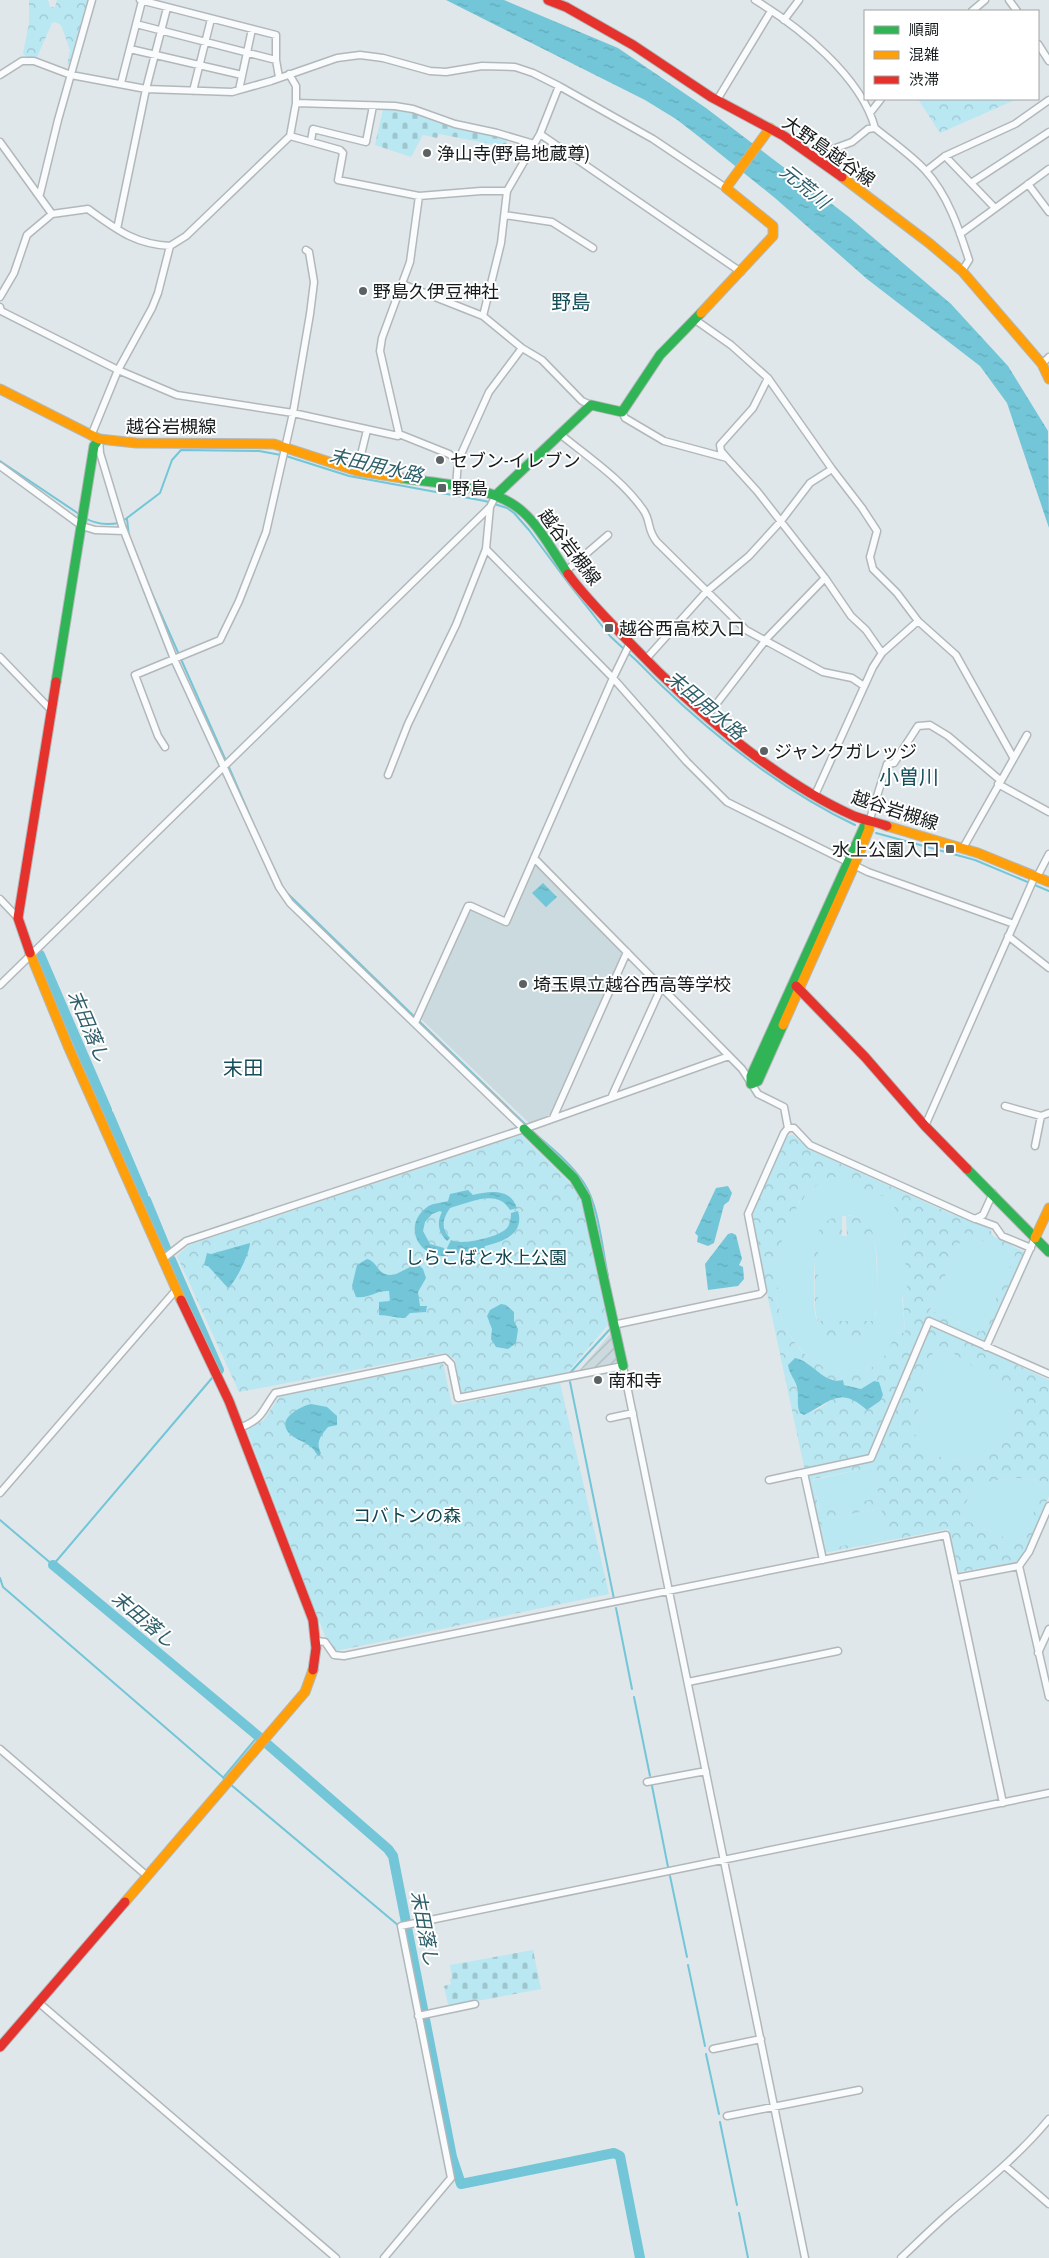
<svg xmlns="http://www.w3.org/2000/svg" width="1049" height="2258" font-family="'Asap Condensed','Noto Sans JP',sans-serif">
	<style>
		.built { fill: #cadade }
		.industrial { fill: url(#industrial-furrows) }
		.green { fill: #b9e7f2; fill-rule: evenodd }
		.forest { fill: url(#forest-crowns); fill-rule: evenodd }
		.cemetery { fill: url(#cemetery-stones) }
		.water { fill: url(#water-ripples) }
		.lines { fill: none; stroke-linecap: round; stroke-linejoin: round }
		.stream { stroke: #72c6d7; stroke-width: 2 }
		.river { stroke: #72c6d7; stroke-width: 10 }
		.street-casing { stroke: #b2b8ba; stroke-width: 9 }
		.fast-casing { stroke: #b2b8ba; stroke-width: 11 }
		.slow-casing { stroke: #b2b8ba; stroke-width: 11 }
		.jam-casing { stroke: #b2b8ba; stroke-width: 11 }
		.street { stroke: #fafbfc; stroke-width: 6 }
		.fast { stroke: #30b455; stroke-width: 9 }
		.slow { stroke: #ff9f0a; stroke-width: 9 }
		.jam { stroke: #e5322d; stroke-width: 9 }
		.poi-dot { fill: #5c6264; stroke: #fff; stroke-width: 2 }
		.labels { text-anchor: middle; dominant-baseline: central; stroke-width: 4; stroke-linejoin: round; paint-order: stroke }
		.street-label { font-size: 18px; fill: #161b1c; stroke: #fff }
		.poi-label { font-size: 18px; fill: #161b1c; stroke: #fff; text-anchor: start }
		.park-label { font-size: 18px; fill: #0f434d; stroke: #fff }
		.water-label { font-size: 19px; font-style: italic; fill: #2e5f69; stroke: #fff }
		.quarter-label { font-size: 20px; fill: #144e59; stroke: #fff }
	</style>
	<defs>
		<pattern id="industrial-furrows" width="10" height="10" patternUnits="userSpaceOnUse" patternTransform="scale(1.25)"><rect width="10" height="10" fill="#cadade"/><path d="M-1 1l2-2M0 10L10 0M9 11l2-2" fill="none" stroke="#adbabe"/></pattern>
		<pattern id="forest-crowns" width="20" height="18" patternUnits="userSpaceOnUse" patternTransform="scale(1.25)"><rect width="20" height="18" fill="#b9e7f2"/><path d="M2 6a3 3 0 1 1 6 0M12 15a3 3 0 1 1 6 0" fill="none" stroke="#9ec6cf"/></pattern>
		<pattern id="cemetery-stones" width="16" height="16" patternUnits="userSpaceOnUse" patternTransform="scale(1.25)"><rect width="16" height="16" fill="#b9e7f2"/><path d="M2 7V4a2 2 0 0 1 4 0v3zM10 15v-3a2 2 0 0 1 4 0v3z" fill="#9ec6cf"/></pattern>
		<pattern id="water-ripples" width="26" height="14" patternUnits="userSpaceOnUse" patternTransform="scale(1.25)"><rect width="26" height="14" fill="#72c6d7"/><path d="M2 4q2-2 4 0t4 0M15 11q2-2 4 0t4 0" fill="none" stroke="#62aab8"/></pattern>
	</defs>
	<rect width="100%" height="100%" fill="#dfe7ea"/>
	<path class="built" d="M534 865 538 866 621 952V956L551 1114 529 1123 421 1019 468 911 473 910 507 926Z"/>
	<path class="industrial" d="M611 1333 617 1364 580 1373 579 1371Z"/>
	<path class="green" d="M836 1177C848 1178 853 1186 864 1191 889 1201 894 1189 898 1224L904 1225 905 1241H900C905 1257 912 1280 905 1297H902L905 1333 896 1332C882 1385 829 1384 798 1346 785 1331 778 1310 775 1290L778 1289V1273L774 1271C779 1242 789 1214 807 1192L811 1193C817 1182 823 1179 836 1177ZM849 1215C887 1223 876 1282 876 1313 874 1324 868 1335 856 1339 838 1346 822 1335 816 1318 812 1305 815 1260 815 1244 817 1228 833 1215 849 1215Z
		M964 1233 1015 1255 981 1332 930 1310Z
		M818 1236H873V1321H818Z
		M947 1349 1010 1392C1015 1400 1015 1409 1013 1418 999 1468 938 1477 913 1431L933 1352Z
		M873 1467 879 1498 820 1511 813 1480Z
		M1015 1478 1033 1479 1046 1482 1024 1538 1015 1542 960 1518C960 1513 963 1508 965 1504 977 1484 993 1479 1015 1478Z
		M881 1508 887 1537 827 1549 821 1520Z"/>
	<path class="forest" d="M29 0H48L50 7H55L57 0H89L73 62 67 65 70 50 61 25 55 22 52 23 37 57 28 58 23 54 29 23Z
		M918 99H1017L940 133Z
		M521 1135 579 1192 608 1325 568 1372 465 1394H461L455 1359 444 1353 239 1392 177 1256 189 1245Z
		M793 1135 808 1149 947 1212 990 1229 993 1236 1024 1252 985 1340 981 1342 927 1318 868 1457 805 1471 750 1214 786 1136ZM836 1177C848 1178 853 1186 864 1191 889 1201 894 1189 897 1224L904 1225 905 1240 900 1241 902 1261H905C907 1272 909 1286 905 1297H903L905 1333 895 1332C883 1385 829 1383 798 1347 785 1331 778 1310 775 1290L778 1289V1272L774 1271 780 1245 800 1200 802 1201 807 1192 811 1193C817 1182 823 1179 836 1177ZM964 1233 1015 1255 981 1332 930 1310ZM805 1361C813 1371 831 1383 843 1380L844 1385 861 1389 874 1381 880 1401 867 1409C829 1378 832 1415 800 1413 796 1403 799 1393 795 1383Z
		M842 1215C853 1215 865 1219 871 1229 878 1240 879 1311 873 1324 869 1333 860 1340 849 1341 809 1346 815 1300 815 1274 815 1261 812 1245 818 1233 822 1223 831 1217 842 1215ZM842 1216H846L847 1236H873V1321H818V1236H842Z
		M931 1325 1049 1380V1496L1021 1561 959 1572 948 1529 824 1553 808 1476 874 1460ZM947 1349 1010 1392C1015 1400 1015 1409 1013 1418 999 1468 938 1477 913 1431L933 1352ZM873 1467 879 1498 819 1510 813 1479ZM1015 1478 1033 1479 1045 1482 1024 1538 1015 1542 960 1518C960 1513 963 1508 965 1504 977 1484 993 1479 1015 1478ZM881 1508 887 1537 827 1549 821 1520Z
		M443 1363 452 1405 560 1383 609 1594 331 1652 247 1430 264 1420 279 1397Z"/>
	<path class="cemetery" d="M394 108 507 137 506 147 439 134 437 138 423 135 411 157 375 145 383 109Z
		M533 1950 541 1989 451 2006 448 2004 444 1986 451 1984 450 1979 452 1978 450 1965Z"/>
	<path class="water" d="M446 0H504L618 48 706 108 849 217 951 304 1008 366 1048 431 1049 528 1007 403 980 366 867 279 775 198 698 136 676 119 645 100Z
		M543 883 557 897 546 907 532 893Z
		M728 1186 732 1193 729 1201 724 1205 714 1243 708 1246 697 1242 698 1236 695 1233 716 1188Z
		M468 1190 473 1195C490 1191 510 1188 517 1208L510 1210C497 1188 470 1203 450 1208 443 1218 440 1228 450 1238L447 1241C439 1233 436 1223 442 1212L440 1211 432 1214 425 1222 423 1231 430 1244 444 1248 446 1256C418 1257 403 1226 426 1208 431 1203 442 1203 448 1201L450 1194Z
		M518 1211C525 1234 502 1242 485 1246L483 1253 464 1258 458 1253 449 1255 447 1248 451 1240C461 1246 500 1237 507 1228 510 1224 511 1218 511 1213Z
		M732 1233 736 1235 742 1259 739 1265 743 1267 744 1279 738 1286 708 1290 705 1264 728 1234Z
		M250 1243C250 1252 236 1282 228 1288L208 1266 204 1265 207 1253 211 1254Z
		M367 1259C376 1261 377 1271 385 1274 397 1279 406 1265 419 1265L423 1269 426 1278 418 1292 420 1306H427L426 1312 410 1313 405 1318C395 1318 388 1315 379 1315V1302L390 1301 389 1291C376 1290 369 1299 356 1297L352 1286 357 1265Z
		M501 1304 506 1305 514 1312V1321L518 1329 516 1343 508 1349 496 1347 491 1339 492 1329 487 1316 490 1310Z
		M795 1358C812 1361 824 1385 843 1380L844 1385 861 1389 874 1381 879 1382 883 1395 880 1401 867 1410C839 1386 833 1401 804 1415L800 1413C796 1404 799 1398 797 1388 796 1380 789 1374 788 1365Z
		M311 1404 327 1407 337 1416V1425L328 1427C321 1435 315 1443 321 1453L319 1456C315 1453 315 1450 311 1447 306 1442 297 1440 291 1435 274 1420 299 1407 311 1404Z"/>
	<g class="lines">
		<path class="stream" d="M286 456 349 476 485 501 507 508 514 513 529 530 569 584 610 636 625 650
			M0 461 79 514
			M85 518C95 524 107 525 119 523
			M127 519 129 536
			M123 521 160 493 172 460 181 450 259 451 281 455
			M146 580 226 761
			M628 653C640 663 650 675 661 685 716 738 785 792 855 825
			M228 765 250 816
			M876 833 975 860 1049 891
			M286 892 527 1126
			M532 1131C550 1147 570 1162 584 1183 599 1206 602 1248 608 1276
			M569 1374 611 1328
			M570 1382 614 1599
			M0 1520 53 1565 212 1378
			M0 1578 3 1587 225 1779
			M616 1608 632 1689
			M634 1697 650 1776
			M223 1778 258 1736
			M230 1784 399 1926
			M652 1786 668 1867
			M670 1876 687 1957
			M404 1930 409 1935
			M688 1965 705 2046
			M706 2054 719 2114
			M720 2122 737 2205
			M739 2213 748 2258"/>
		<path class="river" d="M40 955 107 1110
			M109 1115 143 1195
			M146 1200 167 1251
			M171 1260 219 1370
			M53 1565 258 1736 388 1849 393 1856 452 2157 461 2184 614 2153 620 2156 640 2258"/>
		<defs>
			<path id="street" d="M140 0 276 35V60L279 77
				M755 0C799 27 861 76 875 128
				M1009 0 1017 11
				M972 11 985 0
				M784 20 799 0
				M136 24 276 60
				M1038 44 1049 61
				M130 49 242 75
				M0 75 22 61H34L71 75 146 89 232 92 271 81 337 58 360 55 383 58 430 71 446 72 482 66 515 67 533 73 559 86 653 139 726 188
				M121 83 142 1
				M239 90 252 29
				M193 91 211 19
				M717 100 771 11
				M296 103 395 106 413 109 455 124 497 133 534 144
				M870 113 881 99
				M540 134 741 272
				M290 136 340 150 343 153 338 180 419 196 481 191H507
				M311 141 313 129 366 142 373 106
				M0 142 52 214
				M814 156 852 142 868 129 875 128C892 142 910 154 925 170 948 195 959 229 969 260L962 271
				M945 156 995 208
				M926 171 945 156 1015 124 1049 100
				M971 183 1049 132
				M1028 184 1049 212
				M40 194 58 120 92 0
				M505 215 552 222 593 248
				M117 229 146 89 167 8
				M960 234 1049 169
				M402 284 483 316 522 348 542 360 582 401 591 405
				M0 297 14 273 27 235 52 214 88 209C116 229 134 244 170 246
				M0 307 1 311 118 370 177 395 293 413 398 436 399 434 449 454 458 461
				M483 316 501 243 507 191 540 134 559 86
				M694 319 731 345 768 378 832 469 862 508 877 531 870 557 873 569 897 593 918 621 956 655 1013 757
				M1042 364 1049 357
				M622 412 625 418 664 441 727 458 757 491 825 578 851 616 866 630 882 653
				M399 434 380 351 382 338 410 262 419 196
				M560 434C588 457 623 480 644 511 651 522 647 530 657 542L746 630 823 672 852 678 864 686
				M91 436 118 370 152 308 158 293 170 246 186 236 290 136 296 103V86L289 74
				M99 439 100 453 122 526 174 659 279 887 290 903 524 1129
				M727 458 721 451 720 445 753 408 768 378
				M0 466 82 526 95 530 124 531
				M357 471 367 430
				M456 487 458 461 489 392 522 348
				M486 549 613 678 687 762 727 802 868 872 1014 924
				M566 571 608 535
				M0 657 52 711
				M646 659 706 592 749 556 781 521 810 483 832 469
				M707 716 768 637 825 578
				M165 747 158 736 135 675 220 640 239 601 266 532 293 413 310 314 314 282 309 252 306 250
				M388 775 408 724 456 625 486 549 490 507
				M998 784 1049 812
				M815 795 873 667 882 653 918 621
				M869 822 887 764 894 763 918 726 930 725 948 736 1000 780
				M963 848 1027 735
				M534 858 742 1069 758 1094 784 1107 788 1128
				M1037 877 1049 854
				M0 899 18 918
				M1008 936 1049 968
				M0 985 490 507 496 495
				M415 1023 468 906H471L506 922 613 678 630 643
				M611 1098 661 988
				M1005 1106 1041 1116 1049 1113
				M553 1118 627 952
				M925 1126 1035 876
				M1035 1146 1041 1116
				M976 1219 995 1226 1002 1236 1031 1248
				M163 1259 186 1241 524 1129 729 1056
				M613 1325 760 1294 763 1291 748 1214 784 1133 788 1128H794L810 1145 975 1219 983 1215 993 1193
				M986 1347 1035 1238
				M610 1418 633 1413
				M240 1428C264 1418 261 1412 275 1393L445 1358 451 1364 458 1398 623 1366 805 2258
				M804 1473 823 1560
				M769 1480 871 1458 929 1321 1049 1374
				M0 1493 176 1290
				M1019 1566 1049 1697
				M956 1578 1019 1566 1029 1552 1049 1506
				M317 1641 325 1642 334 1655 344 1656 946 1535 1003 1803
				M1038 1653 1049 1629
				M688 1682 838 1651
				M0 1749 146 1875
				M647 1782 706 1771
				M38 2002 336 2258
				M418 2016 475 2004
				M713 2049 761 2039
				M727 2116 859 2090
				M1005 2166 1049 2204
				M384 2258 451 2178 401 1926 1049 1793
				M901 2258C919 2241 936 2224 955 2208 988 2180 1021 2153 1049 2119"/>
			<path id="fast" d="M402 478C439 484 494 485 523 512 540 527 555 555 568 574
				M496 495 591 405 622 412 660 355 701 313
				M56 682 94 446 99 439
				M783 1025 758 1081 751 1084V1076L864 827 869 822
				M524 1129 574 1178 586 1198 623 1366
				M967 1169 1049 1252"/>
			<path id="slow" d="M842 177 929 243 962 271 1042 364 1049 379
				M701 313 773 236V226L726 188 770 128
				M0 389 99 439 136 443 274 444 357 471 402 478
				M887 826 978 853 1049 882
				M30 953 68 1046 181 1300
				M783 1025 854 866 869 829V822
				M1035 1238 1049 1208
				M125 1902 305 1692 313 1670"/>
			<path id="jam" d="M548 0 566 7 633 45 711 97 784 136 842 177
				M568 574C587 600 610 622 632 645 691 707 775 781 854 816 864 820 876 822 887 826
				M30 953 18 918 56 682
				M796 986 865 1057 925 1126 967 1169
				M181 1300 229 1401 313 1620 316 1648 313 1670
				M0 2047 125 1902"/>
		</defs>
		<use href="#street" class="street-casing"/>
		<use href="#fast" class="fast-casing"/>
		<use href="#slow" class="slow-casing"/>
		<use href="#jam" class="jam-casing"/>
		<use href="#street" class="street"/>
		<use href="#fast" class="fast"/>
		<use href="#slow" class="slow"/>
		<use href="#jam" class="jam"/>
	</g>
	<g class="poi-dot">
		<circle cx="427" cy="153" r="5"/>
		<circle cx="363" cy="291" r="5"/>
		<circle cx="440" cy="460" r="5"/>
		<rect x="437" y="483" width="10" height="10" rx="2.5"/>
		<rect x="604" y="623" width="10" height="10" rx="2.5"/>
		<circle cx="764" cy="751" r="5"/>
		<rect x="945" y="844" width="10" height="10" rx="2.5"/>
		<circle cx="523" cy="984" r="5"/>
		<circle cx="598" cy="1380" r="5"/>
	</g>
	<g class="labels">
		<g class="street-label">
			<text transform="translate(829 151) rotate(35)">大野島越谷線</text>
			<text x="171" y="426">越谷岩槻線</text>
			<text transform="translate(570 547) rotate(53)">越谷岩槻線</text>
			<text transform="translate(895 810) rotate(18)">越谷岩槻線</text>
		</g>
		<g class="poi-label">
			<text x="437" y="153">浄山寺(野島地蔵尊)</text>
			<text x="373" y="291">野島久伊豆神社</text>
			<text x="450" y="460">セブン-イレブン</text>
			<text x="452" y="488">野島</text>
			<text x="619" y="628">越谷西高校入口</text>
			<text x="774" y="751">ジャンクガレッジ</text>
			<text x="940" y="849" text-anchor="end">水上公園入口</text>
			<text x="533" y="984">埼玉県立越谷西高等学校</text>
			<text x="608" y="1380">南和寺</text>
		</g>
		<g class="park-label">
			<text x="486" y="1257">しらこばと水上公園</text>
			<text x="407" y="1515">コバトンの森</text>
		</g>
		<g class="water-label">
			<text transform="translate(805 186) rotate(39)">元荒川</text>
			<text transform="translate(376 465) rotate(13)">末田用水路</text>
			<text transform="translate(706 705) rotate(40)">末田用水路</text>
			<text transform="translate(89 1026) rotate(67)">末田落し</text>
			<text transform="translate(144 1619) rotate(40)">末田落し</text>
			<text transform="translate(425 1928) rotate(79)">末田落し</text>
		</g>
		<g class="quarter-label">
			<text x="571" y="301">野島</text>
			<text x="909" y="776">小曽川</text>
			<text x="243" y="1067">末田</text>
		</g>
	</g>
	<rect x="864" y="10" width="175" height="90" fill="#ffffff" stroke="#a2a4a4"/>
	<rect x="874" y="26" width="25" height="8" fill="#30b455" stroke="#a2a4a4"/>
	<text x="909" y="35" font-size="15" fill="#161b1c">順調</text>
	<rect x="874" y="51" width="25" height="8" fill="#ff9f0a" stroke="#a2a4a4"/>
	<text x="909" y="60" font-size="15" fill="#161b1c">混雑</text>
	<rect x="874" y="76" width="25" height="8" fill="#e5322d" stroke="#a2a4a4"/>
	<text x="909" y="85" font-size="15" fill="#161b1c">渋滞</text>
</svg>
